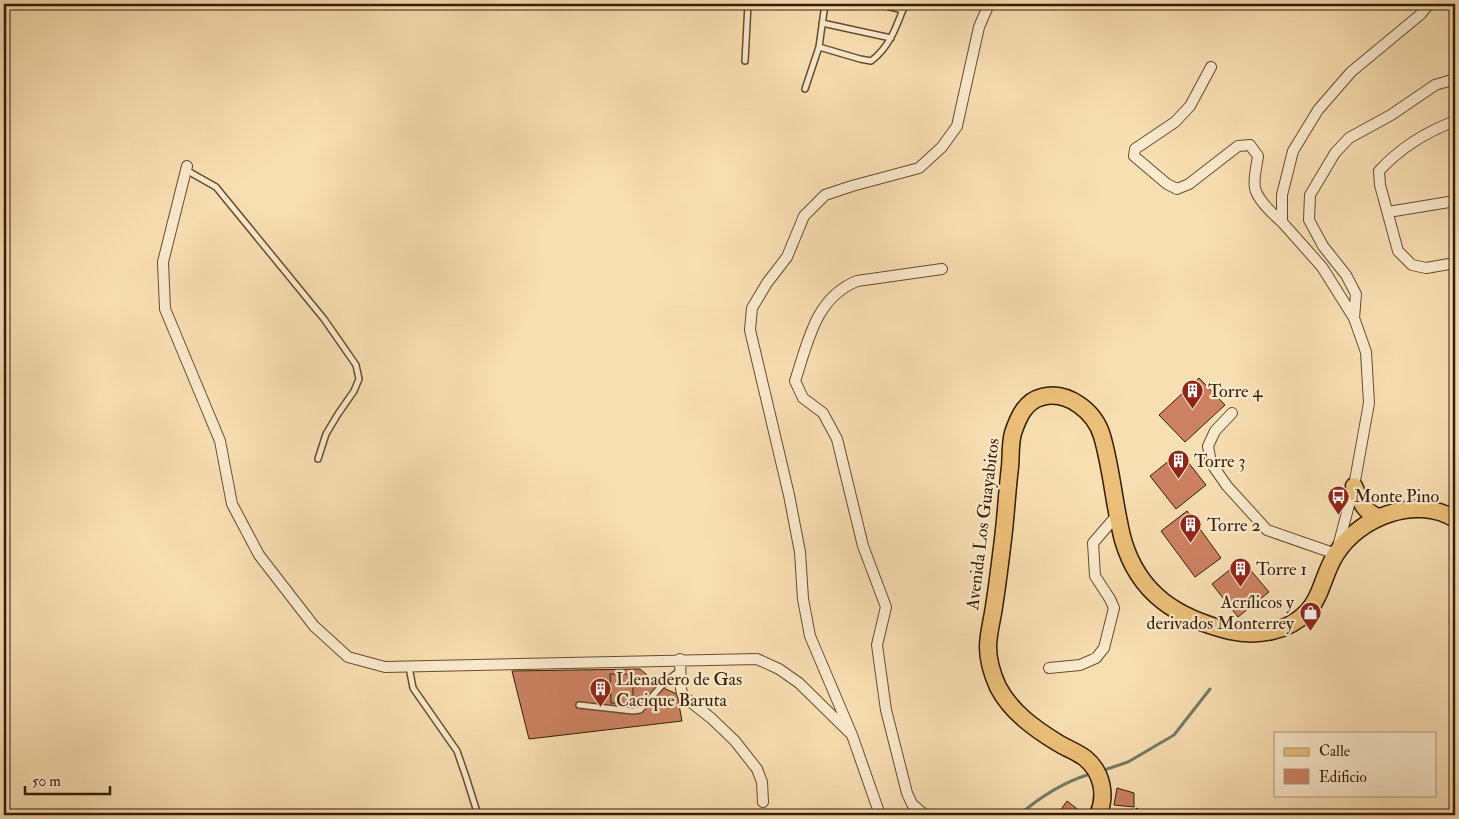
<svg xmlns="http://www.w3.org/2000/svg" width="1459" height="819" font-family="'IM FELL Double Pica',serif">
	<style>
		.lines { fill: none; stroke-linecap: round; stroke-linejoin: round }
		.stream { stroke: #747c67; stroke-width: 3 }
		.building { fill: #cc8262; stroke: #361b02 }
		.lane-casing { stroke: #664c2e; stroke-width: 8 }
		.street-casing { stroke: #664c2e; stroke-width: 12 }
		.primary-casing { stroke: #361b02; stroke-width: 19 }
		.lane { stroke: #faeacd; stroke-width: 5 }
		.street { stroke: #faeacd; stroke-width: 10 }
		.primary { stroke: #ecc079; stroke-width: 16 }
		.labels { text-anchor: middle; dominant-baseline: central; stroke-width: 4.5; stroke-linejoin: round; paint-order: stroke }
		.poi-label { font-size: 18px; fill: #361b02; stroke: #faeacd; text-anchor: start }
		.street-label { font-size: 18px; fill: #361b02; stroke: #faeacd }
	</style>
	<rect width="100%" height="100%" fill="#f8dfb2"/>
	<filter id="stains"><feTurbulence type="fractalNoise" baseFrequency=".004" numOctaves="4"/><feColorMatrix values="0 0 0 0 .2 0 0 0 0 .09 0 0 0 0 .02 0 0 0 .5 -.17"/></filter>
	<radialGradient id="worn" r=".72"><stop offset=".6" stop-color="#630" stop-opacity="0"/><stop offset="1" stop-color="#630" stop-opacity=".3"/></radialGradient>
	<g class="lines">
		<path class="stream" d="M1107 769 1128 762 1174 735 1210 689
			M1019 815C1039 798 1062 783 1087 775"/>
	</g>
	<path class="building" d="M1199 378 1225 405 1185 442 1159 415Z
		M1180 452 1206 485 1176 509 1150 476Z
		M1187 511 1221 558 1195 577 1161 531Z
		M1242 560 1269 592 1238 617 1212 584Z
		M640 669 661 687 677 694 682 721 529 739 512 671Z
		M610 674H633V703H611Z
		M1117 788 1134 793V807L1114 805Z
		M1067 801 1085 815H1057Z
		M1137 808 1143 815H1128Z"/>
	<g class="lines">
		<defs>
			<path id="lane" d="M878 4 903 10
				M822 23 891 38
				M819 47 825 4
				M745 61 748 4
				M805 89 819 47 860 59 871 61C890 47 897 25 905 4
				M186 170 216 187 324 319 356 365 359 379 354 391 338 414 326 434 318 459
				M409 667 413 688 457 751 466 777 478 815
				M579 705 633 711 640 710 664 683 679 671"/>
			<path id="street" d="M1211 67 1190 106 1175 122 1135 149 1134 156 1167 184 1177 189 1189 184 1238 146 1250 145 1258 156C1257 165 1253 178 1255 188 1257 199 1274 215 1282 222
				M1455 121C1426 132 1400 148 1379 171L1380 185 1398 251 1412 265 1426 268 1455 263
				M187 166 163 262 165 309 220 441 232 504 259 555 314 626 348 657 385 667 757 659 779 669 799 683 852 735
				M1388 212 1455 201
				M1354 318 1356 294 1346 275 1323 246 1309 220 1310 195 1335 153 1349 138 1391 115 1435 85 1455 79
				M1232 413 1215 431 1208 446 1211 463 1227 486 1267 530 1336 554 1354 486 1369 403 1366 352 1354 318 1322 267 1282 222V195L1293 151 1318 110 1351 72 1421 14 1429 4
				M680 659 681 689 683 696 711 718 735 741 757 769 762 782 763 802
				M1049 668 1080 665 1096 658 1104 648 1114 608 1110 599 1095 576 1093 543 1118 514
				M1455 716V732
				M880 815 852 735 810 636 803 599 800 552 789 495 750 330 752 308 767 283 787 257 804 216 825 195 852 186 919 168 942 147 957 126 979 27 989 4
				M925 815 912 804 907 793 886 710 877 645 886 607 863 546 837 439 823 413 803 398 795 381C808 342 815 298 857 281L942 269"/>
			<path id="primary" d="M1354 486C1360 500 1363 511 1378 517
				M1098 815C1107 795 1102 772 1085 758 1077 752 1066 748 1058 743 1035 729 1011 712 998 687 993 676 988 660 988 647 988 636 991 624 993 613 997 589 1000 564 1003 539 1006 515 1007 491 1010 467 1011 456 1010 444 1013 433 1018 418 1025 401 1042 397 1068 390 1095 412 1102 436 1112 470 1114 506 1123 540 1139 595 1178 618 1230 631 1257 637 1288 632 1307 612 1322 596 1324 572 1336 554 1359 517 1416 495 1455 519"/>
		</defs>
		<use href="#lane" class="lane-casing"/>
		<use href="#street" class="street-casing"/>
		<use href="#primary" class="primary-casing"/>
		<use href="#lane" class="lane"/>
		<use href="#street" class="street"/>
		<use href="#primary" class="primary"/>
	</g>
	<defs>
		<symbol id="building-pin" viewBox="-11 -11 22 30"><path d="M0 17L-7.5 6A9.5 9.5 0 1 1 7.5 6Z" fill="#8f2418" stroke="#faeacd"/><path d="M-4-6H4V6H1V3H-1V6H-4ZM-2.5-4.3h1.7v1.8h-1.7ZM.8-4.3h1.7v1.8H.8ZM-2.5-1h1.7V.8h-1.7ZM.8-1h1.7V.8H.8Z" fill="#fff"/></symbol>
		<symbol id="bus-pin" viewBox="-11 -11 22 30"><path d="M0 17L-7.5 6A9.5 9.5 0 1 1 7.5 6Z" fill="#8f2418" stroke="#faeacd"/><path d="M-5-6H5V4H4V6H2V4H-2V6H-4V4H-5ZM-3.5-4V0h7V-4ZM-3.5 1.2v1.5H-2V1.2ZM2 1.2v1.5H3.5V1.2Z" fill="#fff"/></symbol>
		<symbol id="shop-pin" viewBox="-11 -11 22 30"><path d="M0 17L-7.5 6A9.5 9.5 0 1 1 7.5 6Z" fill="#8f2418" stroke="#faeacd"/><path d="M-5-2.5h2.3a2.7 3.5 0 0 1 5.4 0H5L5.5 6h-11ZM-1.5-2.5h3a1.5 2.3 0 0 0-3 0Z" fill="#fff"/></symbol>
	</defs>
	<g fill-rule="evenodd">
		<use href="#building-pin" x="1180" y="378" width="25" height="34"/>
		<use href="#building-pin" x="1166" y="448" width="25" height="34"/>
		<use href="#bus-pin" x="1326" y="484" width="25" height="34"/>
		<use href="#building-pin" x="1178" y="512" width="25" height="34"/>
		<use href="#building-pin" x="1228" y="556" width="25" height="34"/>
		<use href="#shop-pin" x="1298" y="600" width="25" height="34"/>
		<use href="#building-pin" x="588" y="676" width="25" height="34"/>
	</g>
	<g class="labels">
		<g class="poi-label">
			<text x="1208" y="391">Torre 4</text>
			<text x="1194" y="461">Torre 3</text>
			<text x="1354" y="496">Monte Pino</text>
			<text x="1207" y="525">Torre 2</text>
			<text x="1256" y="569">Torre 1</text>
			<text x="1294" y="602" text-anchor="end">Acrílicos y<tspan x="1294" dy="21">derivados Monterrey</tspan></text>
			<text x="616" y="679">Llenadero de Gas<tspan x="616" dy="21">Cacique Baruta</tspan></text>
		</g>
		<g class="street-label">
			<text transform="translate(983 524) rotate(-83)">Avenida Los Guayabitos</text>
		</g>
	</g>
	<rect width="1459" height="819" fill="none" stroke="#f8dfb2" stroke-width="20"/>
	<rect x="5" y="5" width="1449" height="809" fill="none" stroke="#361b02" stroke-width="2.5"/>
	<rect x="10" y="10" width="1439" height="799" fill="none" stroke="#361b02"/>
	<rect x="1274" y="732" width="162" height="65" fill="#faeacd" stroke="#ac977c"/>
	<rect x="1284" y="748" width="25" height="8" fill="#ecc079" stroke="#ac977c"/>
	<text x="1319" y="756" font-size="15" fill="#361b02">Calle</text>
	<rect x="1284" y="769" width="25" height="15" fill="#cc8262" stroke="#ac977c"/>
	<text x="1319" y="782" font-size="15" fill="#361b02">Edificio</text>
	<path d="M25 786v8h85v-8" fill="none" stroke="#361b02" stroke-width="2.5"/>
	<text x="32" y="786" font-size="15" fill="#361b02" stroke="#faeacd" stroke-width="4" paint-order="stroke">50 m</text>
	<rect width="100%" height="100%" filter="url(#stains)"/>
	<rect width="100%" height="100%" fill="url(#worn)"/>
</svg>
